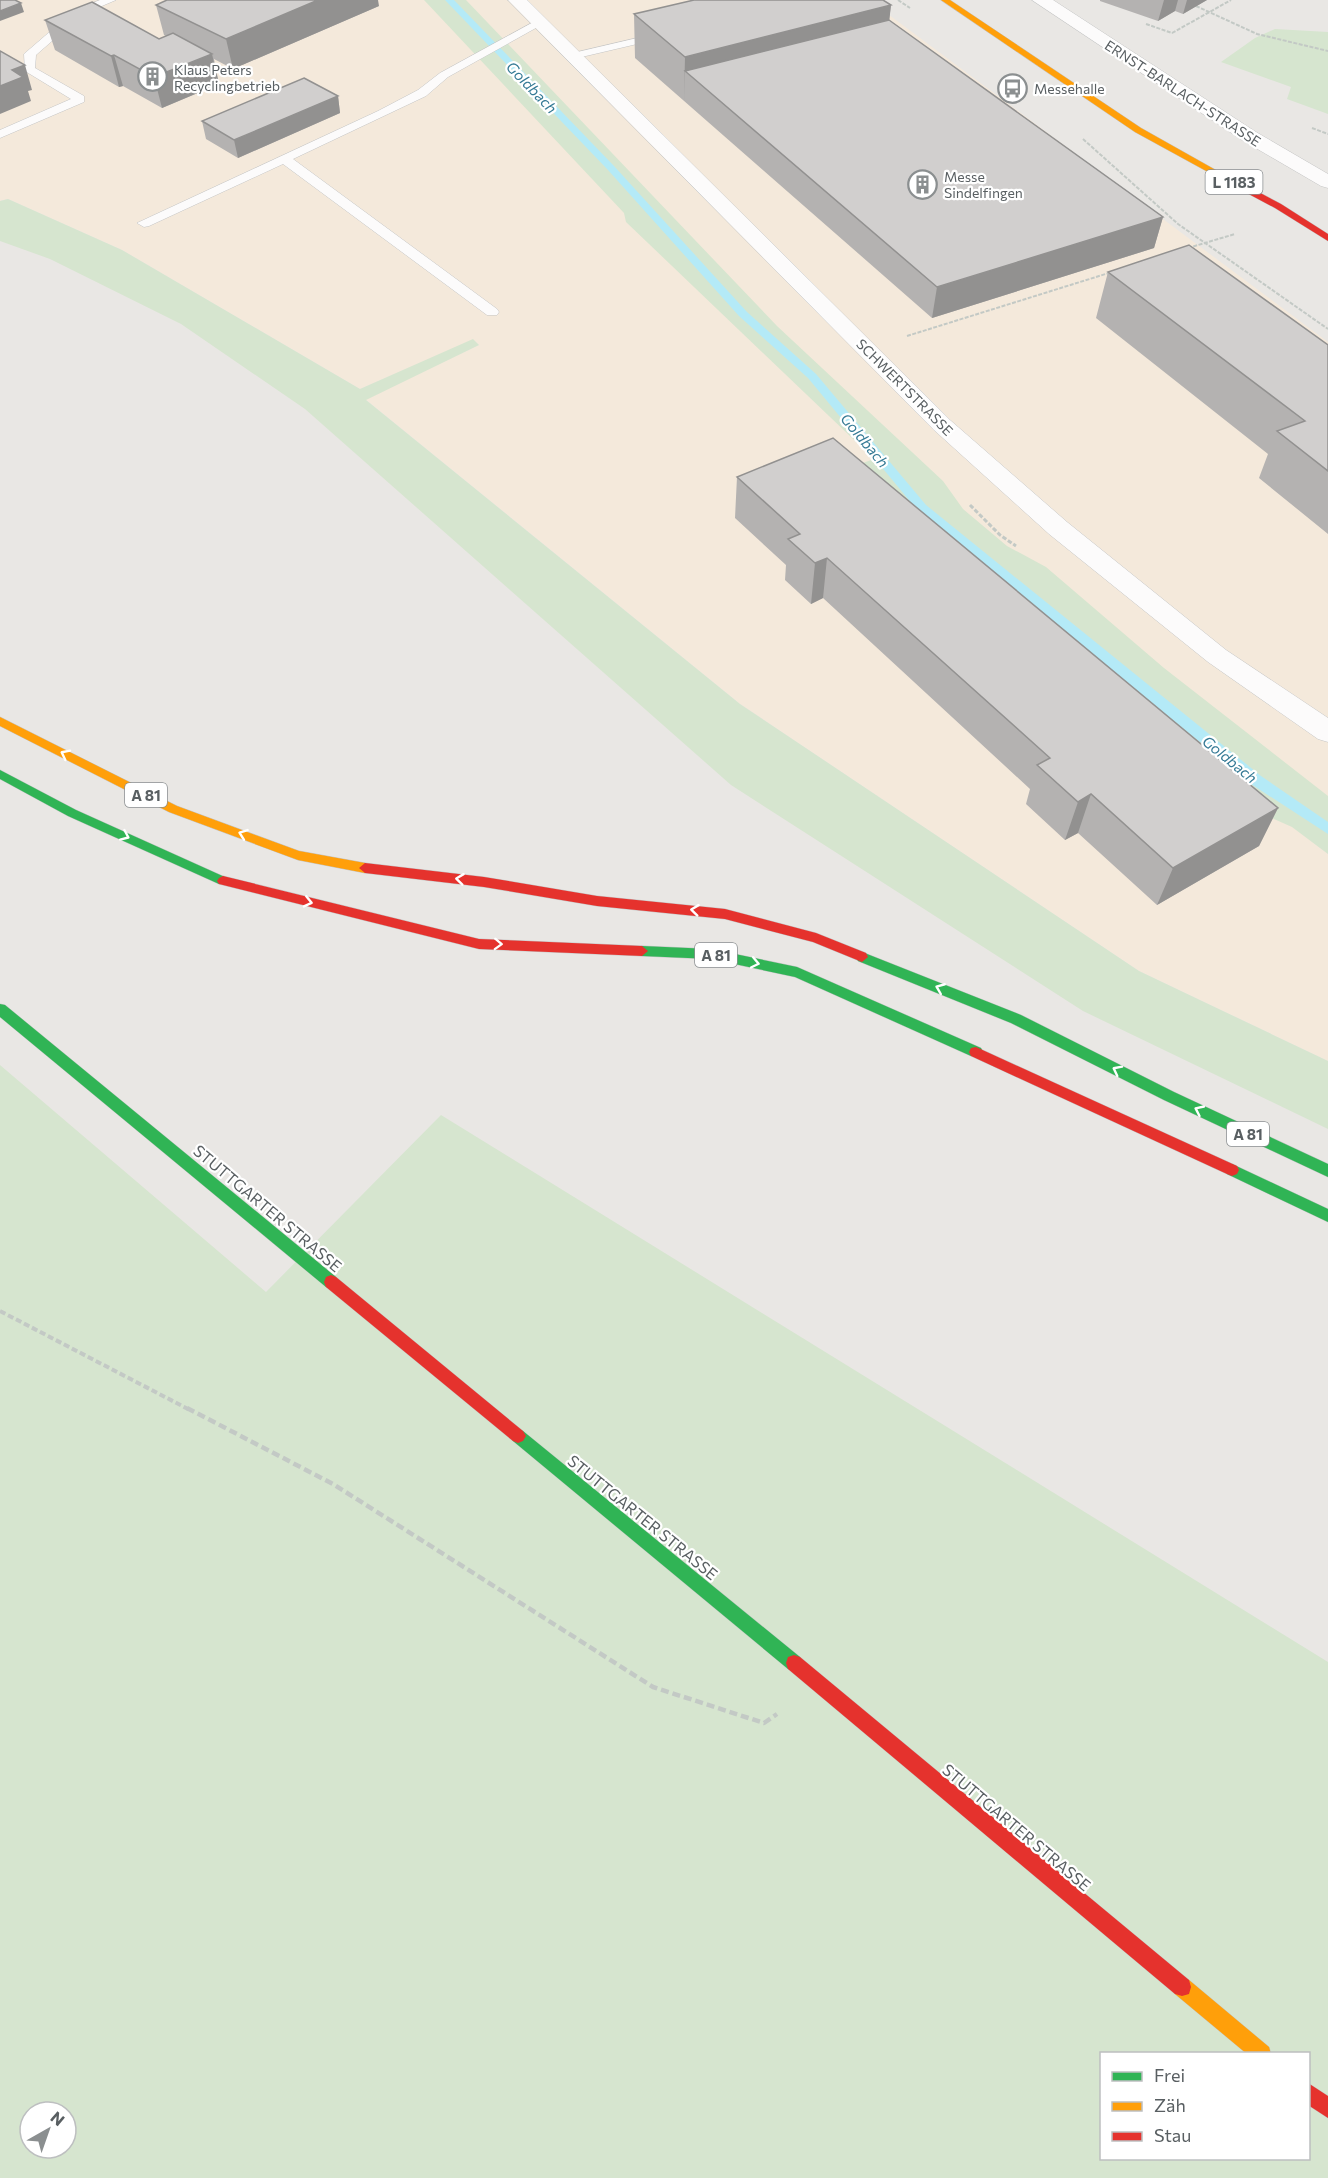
<svg xmlns="http://www.w3.org/2000/svg" width="1328" height="2178" font-family="Commissioner,sans-serif">
	<style>
		.commercial { fill: #f4e9db }
		.green { fill: #d6e5cf; fill-rule: evenodd }
		.lines { fill: none; stroke-linecap: round; stroke-linejoin: round }
		.stream { fill: #b4eaf7; fill-rule: evenodd }
		.lane-casing { stroke: #c4c5c5; stroke-width: 1 }
		.street-casing { stroke: #c4c5c5; stroke-width: 1 }
		.fast-casing { stroke: #c4c5c5; stroke-width: 1 }
		.slow-casing { stroke: #c4c5c5; stroke-width: 1 }
		.jam-casing { stroke: #c4c5c5; stroke-width: 1 }
		.path-far3 { stroke: #c3c9c5; stroke-width: 2; stroke-dasharray: 4 1.5; stroke-linecap: butt }
		.path-far2 { stroke: #c3c9c5; stroke-width: 3; stroke-dasharray: 4.5 2; stroke-linecap: butt }
		.path-far1 { stroke: #c3c9c5; stroke-width: 4; stroke-dasharray: 6 3; stroke-linecap: butt }
		.path { stroke: #c3c9c5; stroke-width: 4.5; stroke-dasharray: 8 4; stroke-linecap: butt }
		.lane { fill: #fcfbfb; fill-rule: evenodd }
		.street { fill: #fcfbfb; fill-rule: evenodd }
		.fast { fill: #30b455; fill-rule: evenodd }
		.slow { fill: #ff9f0a; fill-rule: evenodd }
		.jam { fill: #e5322d; fill-rule: evenodd }
		.wall { fill: #b4b2b1 }
		.shaded-wall { fill: #929190 }
		.building { fill: #d1cfce; stroke: #929190; stroke-width: 1.5 }
		.oneway { stroke: #fff }
		.labels { text-anchor: middle; dominant-baseline: central; stroke-width: 4.5; stroke-linejoin: round; paint-order: stroke }
		.far-poi-label { font-size: 14px; fill: #595f62; stroke: #fff; text-anchor: start }
		.far-street-label { font-size: 14px; fill: #595f62; stroke: #fff }
		.far-water-label { font-size: 15px; font-style: italic; fill: #357a95; stroke: #fff }
		.shield { fill: #fff; stroke: #8b8f91; stroke-width: 1.5 }
		.shield-label { font-size: 15px; font-weight: bold; fill: #595f62 }
		.street-label { font-size: 16px; fill: #595f62; stroke: #fff }
	</style>
	<rect width="100%" height="100%" fill="#e9e7e4"/>
	<path class="commercial" d="M0 0H869L1328 342V823L1293 827 1328 854V1061L1139 971 740 704 365 399 479 345 473 340 360 389 122 250 8 199 0 201Z"/>
	<path class="green" d="M424 0H466L777 326 943 481 963 509 1007 546 1046 567 1164 668 1328 796V854L1292 827 1235 802 846 469 874 459 626 222 624 213Z
		M1275 29 1328 32V114L1287 99 1291 87 1221 62 1255 38Z
		M8 199 122 250 360 389 473 339 479 345 366 400 740 704 1139 971 1328 1061V1129L1083 1011 731 785 305 409 181 324 50 259 0 241V201Z
		M0 1065 266 1292 441 1115 1328 1662V2178H0ZM1102 2054H1308V2158H1102ZM30 2112H66V2148H30Z"/>
	<g class="lines">
		<path class="stream" d="M445 0H454L614 166 747 312 816 374 926 505 1261 776 1328 822V834L1251 784 918 511 808 378 739 316 608 170Z"/>
		<defs>
			<path id="lane" d="M100 0H116L83 14 36 55 35 68 84 96V102L0 138V130L71 99 25 71 24 54 75 10Z
				M539 19 543 20V24L448 77 426 96 293 159 497 309 499 312 497 315H487L283 164 149 226 144 227 137 223 378 111 418 90 440 73Z
				M663 32 669 35 667 37 573 59 567 56 569 54Z"/>
			<path id="street" d="M508 0H527L950 420 1067 522 1226 650 1328 718V742L1318 739 1208 662 1049 534 934 430Z
				M1032 0H1053L1256 132 1328 174V188L1321 186 1242 140Z"/>
			<path id="fast" d="M0 770 76 810 227 878 229 881 227 884H219L68 816 0 779Z
				M642 946 711 949 797 967 981 1048 983 1052 981 1056H971L795 977 711 959 642 956 636 951Z
				M862 952 1021 1015 1174 1092 1328 1164V1177L1164 1100 1011 1023 858 961 856 957Z
				M0 1004 5 1005 336 1277 338 1282 336 1287 331 1289 326 1287 0 1017Z
				M1232 1164 1328 1209V1222L1227 1174 1225 1170 1227 1166Z
				M518 1429 523 1431 800 1657 802 1663 800 1669 794 1671 788 1669 513 1441 510 1436 513 1431Z"/>
			<path id="slow" d="M941 0H950L1141 128 1237 182 1230 184 1135 132Z
				M0 717 177 806 299 851 365 863 371 868 365 873 298 860 169 812 0 726Z
				M1182 1978 1189 1980 1269 2047 1271 2054H1247L1175 1994 1173 1987 1175 1980Z"/>
			<path id="jam" d="M1230 180H1236L1281 204 1328 234V241L1275 208 1230 184Z
				M365 863 484 877 597 896 725 909 816 933 866 953 868 957 862 962 813 942 725 919 597 906 484 887 365 873 359 868Z
				M223 876 479 939 642 946 648 951 642 956 479 949 219 884 217 881 219 878Z
				M976 1047 1237 1166 1239 1170 1237 1174 1232 1176 1227 1174 971 1056 969 1052 971 1048Z
				M331 1275 336 1277 523 1431 526 1436 523 1441 518 1443 513 1441 326 1287 324 1282 326 1277Z
				M794 1655 800 1657 1189 1980 1191 1987 1189 1994 1182 1996 1175 1994 788 1669 786 1663 788 1657Z
				M1308 2083 1328 2096V2118L1308 2105Z"/>
		</defs>
		<use href="#lane" class="lane-casing"/>
		<use href="#street" class="street-casing"/>
		<use href="#fast" class="fast-casing"/>
		<use href="#slow" class="slow-casing"/>
		<use href="#jam" class="jam-casing"/>
		<path class="path-far3" d="M898 0 910 8
			M1196 6 1257 34 1328 51
			M1146 24 1172 33 1231 0
			M1312 128 1328 134
			M1083 139 1178 224 1328 329
			M1188 248 1235 234
			M907 336 1112 272"/>
		<path class="path-far2" d="M970 505 1000 535 1016 546"/>
		<path class="path-far1" d="M0 1311 190 1410"/>
		<path class="path" d="M187 1408 333 1484 653 1687 764 1723 777 1714"/>
		<use href="#lane" class="lane"/>
		<use href="#street" class="street"/>
		<use href="#fast" class="fast"/>
		<use href="#slow" class="slow"/>
		<use href="#jam" class="jam"/>
	</g>
	<path class="wall" d="M1100 0H1207L1183 14 1175 11 1158 21 1100 1Z
		M156 5 379 6 233 69 214 59 219 84 162 108 123 86 119 87 55 50 45 20 159 39 166 36 164 35Z
		M891 5 889 20 1163 217 1154 248 932 318 635 58 634 14Z
		M338 96 340 113 238 158 206 139 202 121Z
		M1108 272 1328 345V534L1259 478 1268 454 1096 318Z
		M737 477 1278 808 1259 846 1157 905 1078 833 1065 840 1026 804 1030 789 823 598 811 604 785 580 786 565 735 518Z"/>
	<path class="shaded-wall" d="M318 0H378L379 6 233 69 226 39Z
		M1164 0H1178L1175 11 1158 21Z
		M1187 0H1207L1183 14Z
		M21 3 24 12 0 21V11Z
		M891 5 886 50 685 71 684 101 685 57Z
		M212 54 219 84 162 108 154 77Z
		M114 55 123 86 119 87 111 56Z
		M25 65 32 90 28 91 31 101 0 114V86L12 70Z
		M338 96 340 113 238 158 234 140Z
		M1163 217 1154 248 932 318 937 287Z
		M827 558 823 598 811 604 815 563Z
		M1091 794 1078 833 1065 840 1078 802Z
		M1278 808 1259 846 1157 905 1173 868Z"/>
	<path class="building" d="M0 0H15L21 3 0 11Z
		M167 0H318L226 39 156 5Z
		M694 0H883L891 5 685 57 634 14Z
		M92 2 159 39 173 33 212 54 154 77 114 55 111 56 45 20Z
		M889 20 1163 217 937 287 685 71Z
		M0 51 25 65 12 70 23 77 0 86Z
		M304 78 338 96 234 140 202 121Z
		M1189 245 1328 345V471L1277 431 1305 421 1108 272Z
		M833 438 1278 808 1173 868 1091 794 1078 802 1037 765 1050 758 827 558 815 563 788 539 800 534 737 477Z"/>
	<defs><path id="oneway-chevron" d="M-2-3.5L2.5 0L-2 3.5" fill="none" stroke-width="1.6" stroke-linecap="round" stroke-linejoin="round" transform="scale(1.5)"/></defs>
	<g class="oneway">
		<use href="#oneway-chevron" transform="translate(65 754) rotate(-153)"/>
		<use href="#oneway-chevron" transform="translate(243 834) rotate(-160)"/>
		<use href="#oneway-chevron" transform="translate(125 836) rotate(24)"/>
		<use href="#oneway-chevron" transform="translate(460 879) rotate(-173)"/>
		<use href="#oneway-chevron" transform="translate(308 902) rotate(13)"/>
		<use href="#oneway-chevron" transform="translate(695 910) rotate(-173)"/>
		<use href="#oneway-chevron" transform="translate(498 944) rotate(2)"/>
		<use href="#oneway-chevron" transform="translate(755 963) rotate(12)"/>
		<use href="#oneway-chevron" transform="translate(940 988) rotate(-158)"/>
		<use href="#oneway-chevron" transform="translate(1117 1070) rotate(-153)"/>
		<use href="#oneway-chevron" transform="translate(1199 1110) rotate(-155)"/>
	</g>
	<defs>
		<symbol id="building-ring" viewBox="-11 -11 22 22"><circle r="9.5" fill="#fff" stroke="#8b8f90" stroke-width="1.5"/><path d="M-4-6H4V6H1V3H-1V6H-4ZM-2.5-4.3h1.7v1.8h-1.7ZM.8-4.3h1.7v1.8H.8ZM-2.5-1h1.7V.8h-1.7ZM.8-1h1.7V.8H.8Z" fill="#8b8f90"/></symbol>
		<symbol id="bus-ring" viewBox="-11 -11 22 22"><circle r="9.5" fill="#fff" stroke="#8b8f90" stroke-width="1.5"/><path d="M-5-6H5V4H4V6H2V4H-2V6H-4V4H-5ZM-3.5-4V0h7V-4ZM-3.5 1.2v1.5H-2V1.2ZM2 1.2v1.5H3.5V1.2Z" fill="#8b8f90"/></symbol>
	</defs>
	<g fill-rule="evenodd">
		<use href="#building-ring" x="136" y="60" width="33" height="33"/>
		<use href="#bus-ring" x="996" y="72" width="33" height="33"/>
		<use href="#building-ring" x="906" y="168" width="33" height="33"/>
	</g>
	<g class="labels">
		<g class="far-poi-label">
			<text x="174" y="69">Klaus Peters<tspan x="174" dy="16">Recyclingbetrieb</tspan></text>
			<text x="1034" y="88">Messehalle</text>
			<text x="944" y="176">Messe<tspan x="944" dy="16">Sindelfingen</tspan></text>
		</g>
		<g class="far-street-label">
			<text transform="translate(1183 93) rotate(33)">ERNST-BARLACH-STRASSE</text>
			<text transform="translate(905 387) rotate(45)">SCHWERTSTRASSE</text>
		</g>
		<g class="far-water-label">
			<text transform="translate(532 87) rotate(46)">Goldbach</text>
			<text transform="translate(865 440) rotate(50)">Goldbach</text>
			<text transform="translate(1230 759) rotate(39)">Goldbach</text>
		</g>
		<g class="shield">
			<rect x="1205.5" y="170" width="57" height="24" rx="4.5"/>
			<rect x="125" y="783" width="42" height="24" rx="4.5"/>
			<rect x="695" y="943" width="42" height="24" rx="4.5"/>
			<rect x="1227" y="1122" width="42" height="24" rx="4.5"/>
		</g>
		<g class="shield-label">
			<text x="1234" y="182">L 1183</text>
			<text x="146" y="795">A 81</text>
			<text x="716" y="955">A 81</text>
			<text x="1248" y="1134">A 81</text>
		</g>
		<g class="street-label">
			<text transform="translate(268 1208) rotate(40)">STUTTGARTER STRASSE</text>
			<text transform="translate(643 1517) rotate(39)">STUTTGARTER STRASSE</text>
			<text transform="translate(1017 1827) rotate(40)">STUTTGARTER STRASSE</text>
		</g>
	</g>
	<rect x="1100" y="2052" width="210" height="108" fill="#ffffff" stroke="#bdbfc0" stroke-width="1.5"/>
	<rect x="1112" y="2072" width="30" height="9" fill="#30b455" stroke="#bdbfc0" stroke-width="1.5"/>
	<text x="1154" y="2082" font-size="18" fill="#595f62">Frei</text>
	<rect x="1112" y="2102" width="30" height="9" fill="#ff9f0a" stroke="#bdbfc0" stroke-width="1.5"/>
	<text x="1154" y="2112" font-size="18" fill="#595f62">Zäh</text>
	<rect x="1112" y="2132" width="30" height="9" fill="#e5322d" stroke="#bdbfc0" stroke-width="1.5"/>
	<text x="1154" y="2142" font-size="18" fill="#595f62">Stau</text>
	<g transform="translate(48 2130) rotate(40)"><circle r="28" fill="#ffffff" stroke="#bdbfc0" stroke-width="1.5"/>
	<path d="M0-4.5L10 22L0 15L-10 22Z" fill="#8b8f90"/>
	<text y="-9" font-size="16" font-weight="bold" text-anchor="middle" fill="#595f62">N</text>
	</g>
</svg>
